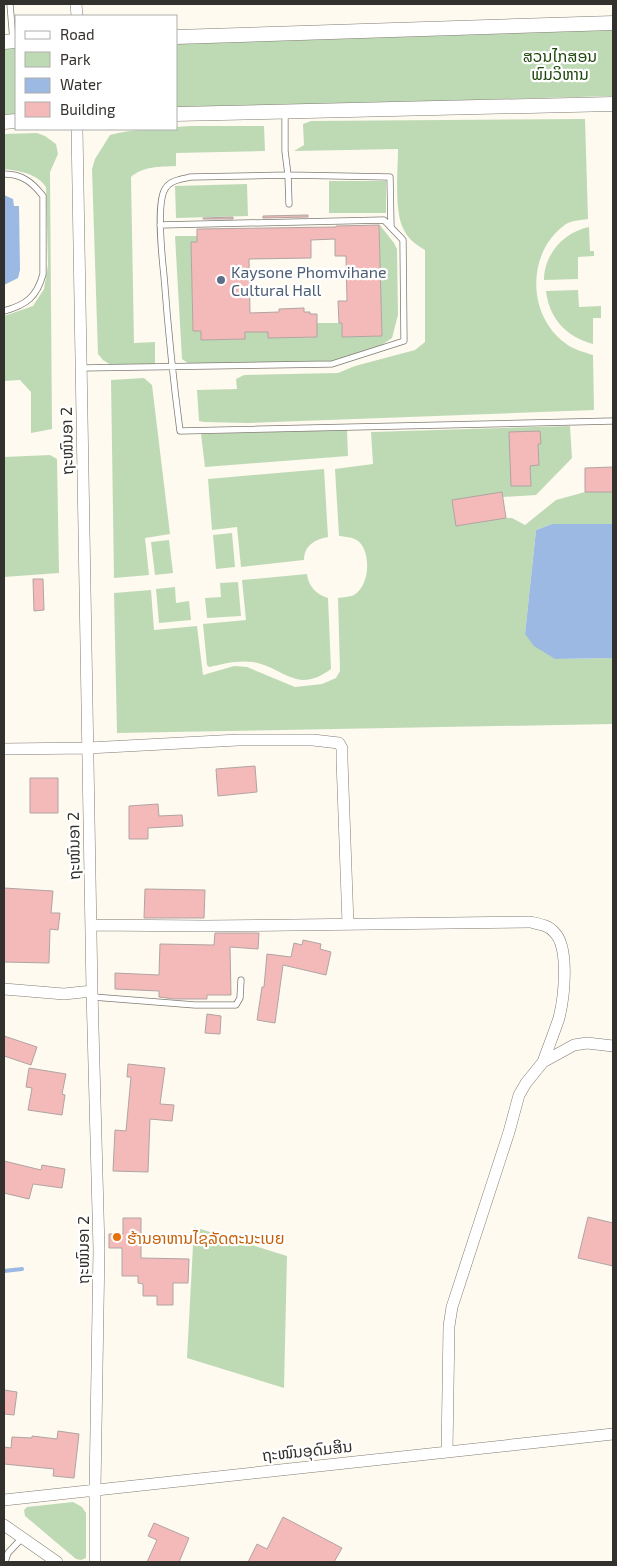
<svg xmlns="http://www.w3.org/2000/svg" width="617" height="1566" font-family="'Exo 2','Noto Sans Lao',sans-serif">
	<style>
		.green { fill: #bedab5 }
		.water { fill: #9bb9e2 }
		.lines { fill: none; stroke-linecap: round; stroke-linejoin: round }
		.stream { stroke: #9bb9e2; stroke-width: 4 }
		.building { fill: #f4bab9; stroke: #b0a4a3 }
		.service-casing { stroke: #807c73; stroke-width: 7 }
		.minor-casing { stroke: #807c73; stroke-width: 12 }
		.tertiary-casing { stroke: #807c73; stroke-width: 15 }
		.service { stroke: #fff; stroke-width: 5.5 }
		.minor { stroke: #fff; stroke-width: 11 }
		.tertiary { stroke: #fff; stroke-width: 14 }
		.service-dot { fill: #5c6f8a; stroke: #fff; stroke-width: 2 }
		.food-dot { fill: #e8710a; stroke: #fff; stroke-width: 2 }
		.labels { text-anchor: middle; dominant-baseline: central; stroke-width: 4.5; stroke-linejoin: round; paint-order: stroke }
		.park-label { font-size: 16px; fill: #1e460b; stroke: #fff }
		.service-label { font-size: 16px; fill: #4e5e75; stroke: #fff; text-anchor: start }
		.street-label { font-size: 16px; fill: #33312d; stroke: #fff }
		.food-label { font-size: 16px; fill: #c56008; stroke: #fff; text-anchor: start }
	</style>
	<rect width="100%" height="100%" fill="#fefaef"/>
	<path class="green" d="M613 29V96L176 109V42Z
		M16 47V114L4 115V48Z
		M585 119 588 219C581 220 571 221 566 224 526 252 527 315 565 343 574 350 584 352 593 355L594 410 247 423 204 422 199 421 197 390 237 389 236 379 244 375 338 373 355 366 415 350 425 342V250C416 245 407 238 403 228 394 210 398 170 398 149L294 151 304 145 303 124 311 121Z
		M190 126H264L265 151 176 153V166C160 167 143 166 131 177L134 343 155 342V365H111L103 360 98 354 92 169 95 159 110 135C132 129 154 129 176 129V127Z
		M37 133 45 136 56 144 58 154 50 172 52 429 31 433V392L20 380 4 381V316L33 306 44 289 48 265 46 187C36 173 20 171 4 169V134Z
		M329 181H386V213H329Z
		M247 184 248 216 176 218 175 186Z
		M379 224 394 243 397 249 398 315 392 338 380 346 335 361 189 364 182 359 175 236H197V242L191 243 193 331H201V340L245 339V332H252L268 324V338L317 337V323H342V337L382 336Z
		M589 227 590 251H594V256L578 257V279L544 280C544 254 564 232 589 227Z
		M578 290 579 307 601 306V318H593V344C566 337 549 318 546 291Z
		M144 378 152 385 170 534 145 538 149 575 114 578 111 380Z
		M570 426 572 458 536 495 503 497 502 493 456 526 506 518H512L525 525 556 500 585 492H613V524H552L536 530 525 634 555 659 613 658V724L117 733 114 593 151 590 154 630 197 626 203 675 234 666 247 667 295 687 322 684 336 678 340 671 338 598C343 597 350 597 354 595 369 586 371 557 361 544 356 537 347 537 339 536L335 469 373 464 371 432Z
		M347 430 348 456 205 467 201 434Z
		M50 455 57 459 59 573 4 577V457Z
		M324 469 328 537C315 539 304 546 304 560L241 567 237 527 212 530 208 479Z
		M232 533 235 567 216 569 213 535Z
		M169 540 173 573 155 575 151 542Z
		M307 574C308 586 317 595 328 598L331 669C296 695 284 667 252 662 237 660 223 664 209 667L207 665 203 624 246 620 242 580Z
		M238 582 241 616 207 618 205 598 221 597 220 583Z
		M175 587 176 603 189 601 191 620 159 623 156 589Z
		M194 1227 287 1256 284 1388 187 1358Z
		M73 1502 82 1507 86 1513V1558L81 1560 76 1559 25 1516 24 1510 27 1507Z"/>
	<path class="water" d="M4 195 13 199 14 206H19L20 270 18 278 4 285Z
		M552 524H613V658L555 659 534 646 525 634 536 530Z"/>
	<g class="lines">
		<path class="stream" d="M4 1271 22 1269"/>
	</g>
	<path class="building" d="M308 215V217L263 218V216Z
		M233 217V219H203V218Z
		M379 225 382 336 342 337V323H339L338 301H347L346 256H335V239L311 240V258L249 259 250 313 279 312V309L304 308V312H310V314H317V337L268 338V332H245V339L201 340V331H193L191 242H197V229L336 227V226Z
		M540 431 541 444H538L539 465 530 466 531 486H511L509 432Z
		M613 467V492H585V468Z
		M502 492 506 518 456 526 452 500Z
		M33 579H43L44 610 34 611Z
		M255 766 257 792 218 796 216 769Z
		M30 778H58V813H30Z
		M158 804 159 816 182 815 183 826 148 828V839H129V806Z
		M4 888 53 891 51 913H60L58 930 50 929 49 963 4 962Z
		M145 889 205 890 204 918H144Z
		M215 933H259L258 949 230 947 231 995H207V999H174L159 997V991L115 989V973L159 975 160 944 214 945Z
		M303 940 321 944 320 949 331 952 326 975 283 965 275 1023 257 1020 262 987H264L267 954 291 957 294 943 302 945Z
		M207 1014 221 1016 220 1034 205 1033Z
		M4 1036 37 1047 31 1065 4 1056Z
		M128 1064 165 1068 160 1104 174 1105 172 1121 150 1119 148 1172 113 1171 115 1130 126 1131 131 1077H127Z
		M29 1068 66 1074 62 1094 65 1095 62 1115 28 1110 32 1088 26 1087Z
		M4 1161 41 1170 42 1165 65 1169 62 1188 33 1184 29 1199 4 1193Z
		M588 1217 613 1223V1266L578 1258Z
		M123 1218H141V1258L189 1259 188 1283H173V1305H157V1296H143V1284L138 1283V1276H122V1248H109V1234H123Z
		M4 1390 17 1392 14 1415 4 1414Z
		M58 1431 79 1434 74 1478 53 1476 54 1469 4 1464V1447L11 1448 12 1437 32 1438V1436L57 1439Z
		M283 1517 342 1548 334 1562H248L257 1544 267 1549Z
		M154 1523 189 1538 179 1562H147L157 1540 148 1536Z"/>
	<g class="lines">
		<defs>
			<path id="service" d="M10 4 13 41
				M285 112V151L288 175 289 204
				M4 174C22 174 32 182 43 196V274C37 297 26 305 4 311
				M391 227 390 177 288 175 191 177C182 179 170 180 165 189 156 204 162 257 164 276 168 328 173 379 180 431L613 421
				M81 368 332 364 404 341 403 240 384 220 160 225
				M93 997 195 1005H236L240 998 241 980
				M5 1562 8 1553 22 1538"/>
			<path id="minor" d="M76 4 77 16
				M77 129 92 991 99 1249 95 1489V1562
				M4 749 88 748 238 740H313L339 743 342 748V760L348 924
				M91 925 206 926 530 922C539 924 548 925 554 932 570 947 564 998 559 1018 554 1033 548 1048 543 1062
				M4 989 64 994 92 991
				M447 1452 449 1326 452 1307 509 1132 519 1095 526 1083 543 1062 574 1045 587 1043 613 1046
				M4 1500 613 1434
				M4 1525 57 1562"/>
			<path id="tertiary" d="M176 37 613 23
				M4 42 16 41
				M176 114 613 104
				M4 122 16 121"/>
		</defs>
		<use href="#service" class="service-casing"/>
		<use href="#minor" class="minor-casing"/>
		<use href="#tertiary" class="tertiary-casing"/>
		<use href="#service" class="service"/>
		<use href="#minor" class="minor"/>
		<use href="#tertiary" class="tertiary"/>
	</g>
	<circle class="service-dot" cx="221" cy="280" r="5"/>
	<circle class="food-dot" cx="117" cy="1237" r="5"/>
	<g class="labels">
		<g class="park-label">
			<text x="560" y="55">ສວນໄກສອນ<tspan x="560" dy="18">ພົມວິຫານ</tspan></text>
		</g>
		<g class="service-label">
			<text x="231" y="271">Kaysone Phomvihane<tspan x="231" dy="18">Cultural Hall</tspan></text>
		</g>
		<g class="street-label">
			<text transform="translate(66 441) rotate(-91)">ຖະໜົນອາ 2</text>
			<text transform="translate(73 846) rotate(-91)">ຖະໜົນອາ 2</text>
			<text transform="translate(82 1250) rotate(-90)">ຖະໜົນອາ 2</text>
			<text transform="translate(307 1450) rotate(-6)">ຖະໜົນອຸດົມສິນ</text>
		</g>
		<g class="food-label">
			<text x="127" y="1237">ຮ້ານອາຫານໄຊລັດຕະນະເບຍ</text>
		</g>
	</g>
	<rect width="617" height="1566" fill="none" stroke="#33312d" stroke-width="10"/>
	<rect x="15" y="15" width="162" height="115" fill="#ffffff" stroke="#adadab"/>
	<rect x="25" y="31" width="25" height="8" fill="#ffffff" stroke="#adadab"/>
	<text x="60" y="40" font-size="15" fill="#33312d">Road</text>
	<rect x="25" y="52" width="25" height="15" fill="#bedab5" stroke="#adadab"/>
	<text x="60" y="65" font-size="15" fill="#33312d">Park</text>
	<rect x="25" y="78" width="25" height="15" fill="#9bb9e2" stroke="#adadab"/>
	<text x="60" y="90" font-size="15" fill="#33312d">Water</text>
	<rect x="25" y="102" width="25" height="15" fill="#f4bab9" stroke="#adadab"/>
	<text x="60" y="115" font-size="15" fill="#33312d">Building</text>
</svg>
